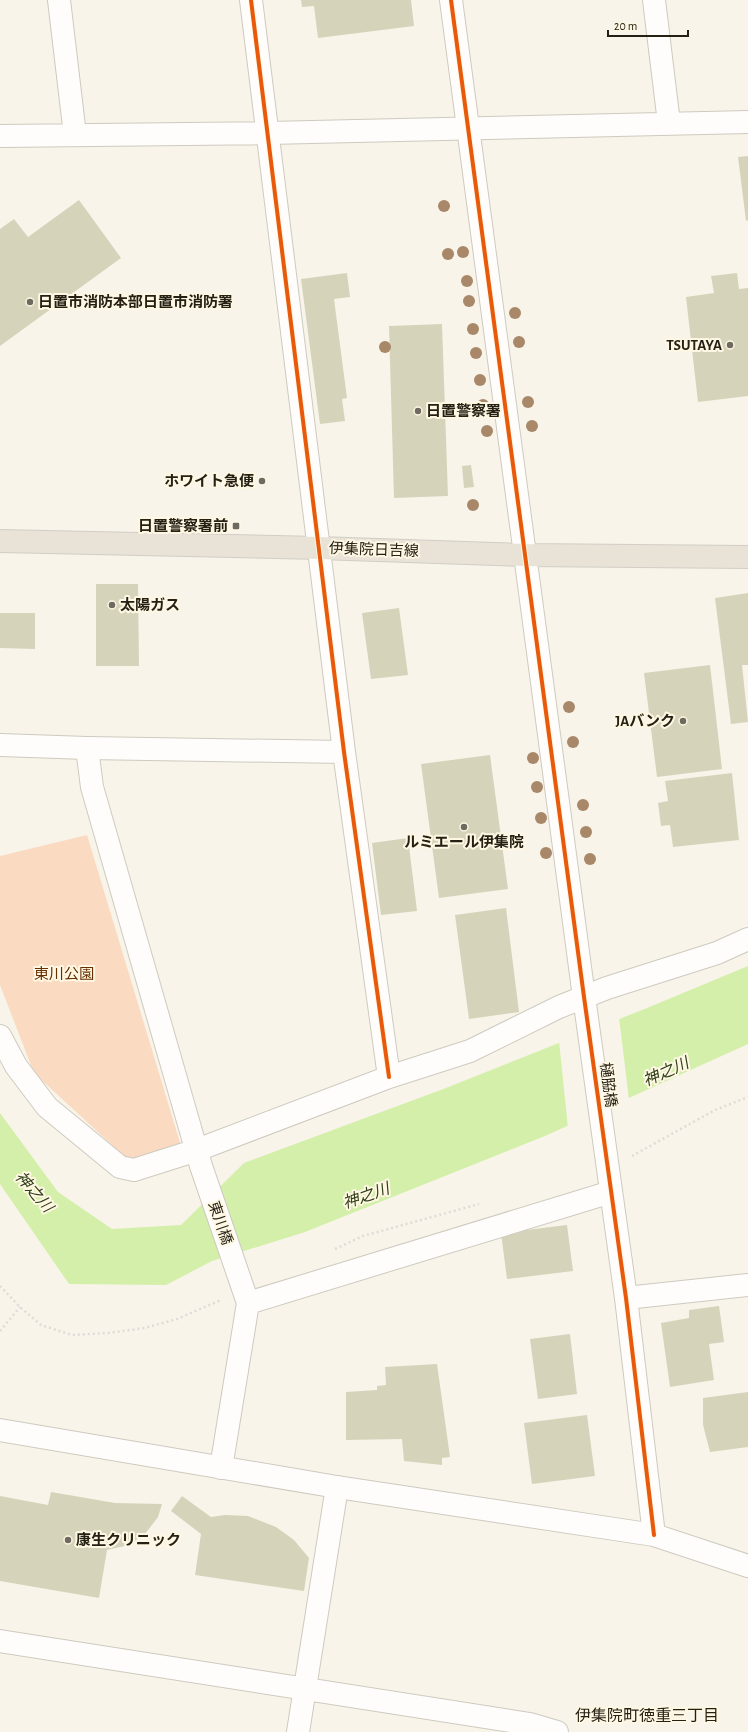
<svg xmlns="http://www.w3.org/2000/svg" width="748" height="1732" font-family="'Alegreya Sans','Noto Sans JP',sans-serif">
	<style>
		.green { fill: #fadac1 }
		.water { fill: #d3efa9 }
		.pier { fill: #f8f4e9 }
		.building { fill: #d5d4ba }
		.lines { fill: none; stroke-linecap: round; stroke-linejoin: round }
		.minor-casing { stroke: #cecabf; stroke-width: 24 }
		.tertiary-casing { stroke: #cecabf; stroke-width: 24 }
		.primary-casing { stroke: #d1cec8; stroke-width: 24 }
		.path { stroke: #dedcd9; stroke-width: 2.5; stroke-dasharray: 2 3; stroke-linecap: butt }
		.minor { stroke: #fefdfc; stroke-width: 22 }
		.tertiary { stroke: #fefdfc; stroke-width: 22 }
		.primary { stroke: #e9e2d6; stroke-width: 22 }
		.cycleway-casing { stroke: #fef7e3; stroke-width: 6 }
		.cycleway { stroke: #e8590c; stroke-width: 4 }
		.tree { fill: #a88869 }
		.poi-dot { fill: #6e6a5f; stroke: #fef7e3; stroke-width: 1.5 }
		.labels { text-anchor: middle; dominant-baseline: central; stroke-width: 4; stroke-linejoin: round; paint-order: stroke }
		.poi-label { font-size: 15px; font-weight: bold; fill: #242014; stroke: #fef7e3; text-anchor: start }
		.street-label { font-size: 15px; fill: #242014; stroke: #fef7e3 }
		.park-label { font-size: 15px; fill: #673000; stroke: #fef7e3 }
		.water-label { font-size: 16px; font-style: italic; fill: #304019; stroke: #fef7e3 }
		.neighbourhood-label { font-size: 16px; fill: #242014; stroke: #fef7e3 }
	</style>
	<rect width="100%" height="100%" fill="#f8f4e9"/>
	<path class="green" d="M87 835 181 1146 136 1158 125 1157 34 1073 0 985V856Z"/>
	<path class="water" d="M748 966V1044L545 1136 305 1232 212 1261 166 1285 69 1284 0 1184V1113L58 1192 112 1229 181 1225 244 1163 446 1088 647 1008Z"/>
	<path class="pier" d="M619 1017 629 1100 568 1128 559 1041Z"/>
	<path class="building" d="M301 0H411L414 26 318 38 314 6 302 7Z
		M748 156V220L746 221 738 157Z
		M79 200 121 258 0 346V229L14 219 28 237Z
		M347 273 350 297 334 299 347 398 342 399 345 421 320 424 301 279Z
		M737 273 739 289 748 288V396L698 402 686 297 714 293 711 276Z
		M442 324 448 496 394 498 389 326Z
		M471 465 474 487 464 488 462 466Z
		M96 584H138L139 666H96Z
		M748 593V665H742L748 722 731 724 715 598Z
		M399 608 408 675 371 679 362 613Z
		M0 613H35V649L0 648Z
		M710 665 722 769 657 777 644 673Z
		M490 755 508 889 439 898 421 764Z
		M732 773 739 840 673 847 670 825 661 826 658 803 668 801 665 781Z
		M408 838 417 911 381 915 372 843Z
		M506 908 519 1012 469 1019 455 915Z
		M567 1225 573 1271 507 1279 501 1233Z
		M719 1306 724 1342 709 1344 714 1380 670 1387 661 1323 689 1318V1310Z
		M570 1334 577 1394 538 1399 530 1339Z
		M437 1364 450 1457 442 1458V1465L404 1461 402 1439 346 1440V1392L377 1390V1386L386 1385 385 1367Z
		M748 1392V1447L710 1452 703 1425V1398Z
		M587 1415 595 1476 532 1484 524 1423Z
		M51 1492 115 1503 162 1504 158 1517 145 1534 129 1545 107 1550 99 1598 0 1581V1496L48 1505Z
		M182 1496 211 1517 225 1515 248 1516 276 1527 294 1540 309 1558 304 1591 195 1575 201 1534 171 1511Z"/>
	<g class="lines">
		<defs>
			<path id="minor" d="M59 0 75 135
				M251 0 344 752 389 1077
				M654 0 669 123
				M0 136 268 133 748 122
				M0 745 87 748 344 752
				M87 748 92 787 201 1166 248 1303 221 1468
				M0 1036 16 1066 47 1107 120 1167 134 1170 197 1150 389 1077 470 1051 559 1007 607 988 717 953 748 939
				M626 1298 748 1285
				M248 1303 611 1192
				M0 1641 530 1724 557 1732
				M298 1732 337 1487"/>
			<path id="tertiary" d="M451 0 584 997 626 1298 654 1535
				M0 1430 337 1487 654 1535 748 1566"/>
			<path id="primary" d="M0 541 319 548 525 555 748 557"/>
		</defs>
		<use href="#minor" class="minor-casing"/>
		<use href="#tertiary" class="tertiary-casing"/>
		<use href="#primary" class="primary-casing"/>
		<path class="path" d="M632 1156 715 1110 748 1097
			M335 1249 363 1236 479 1204
			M0 1286 20 1307 41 1325 72 1335 108 1333 145 1328 177 1319 221 1300
			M0 1331 20 1307"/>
		<use href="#minor" class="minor"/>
		<use href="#tertiary" class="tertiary"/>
		<use href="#primary" class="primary"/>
		<defs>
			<path id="cycleway" d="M251 0 344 752 389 1077
				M451 0 584 997 626 1298 654 1535"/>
		</defs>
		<use href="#cycleway" class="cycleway-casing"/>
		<use href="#cycleway" class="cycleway"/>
	</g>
	<g class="tree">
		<circle cx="444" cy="206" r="6"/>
		<circle cx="463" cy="252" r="6"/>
		<circle cx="448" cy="254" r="6"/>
		<circle cx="467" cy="281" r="6"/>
		<circle cx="469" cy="301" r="6"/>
		<circle cx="515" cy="313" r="6"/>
		<circle cx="473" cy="329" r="6"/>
		<circle cx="519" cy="342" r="6"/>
		<circle cx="385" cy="347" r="6"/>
		<circle cx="476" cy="353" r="6"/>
		<circle cx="480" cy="380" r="6"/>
		<circle cx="528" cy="402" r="6"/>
		<circle cx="483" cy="405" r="6"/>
		<circle cx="532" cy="426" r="6"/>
		<circle cx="487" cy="431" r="6"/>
		<circle cx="473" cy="505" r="6"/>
		<circle cx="569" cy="707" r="6"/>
		<circle cx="573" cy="742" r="6"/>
		<circle cx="533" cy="758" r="6"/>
		<circle cx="537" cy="787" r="6"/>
		<circle cx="583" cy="805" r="6"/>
		<circle cx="541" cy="818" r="6"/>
		<circle cx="586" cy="832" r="6"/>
		<circle cx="546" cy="853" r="6"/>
		<circle cx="590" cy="859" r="6"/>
	</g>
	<g class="poi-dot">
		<circle cx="30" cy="302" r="4"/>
		<circle cx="730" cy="345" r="4"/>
		<circle cx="418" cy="411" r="4"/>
		<circle cx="262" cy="481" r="4"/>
		<rect x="232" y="522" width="8" height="8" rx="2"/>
		<circle cx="112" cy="605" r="4"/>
		<circle cx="683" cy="721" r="4"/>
		<circle cx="464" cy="827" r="4"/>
		<circle cx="68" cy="1540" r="4"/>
	</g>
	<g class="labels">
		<g class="poi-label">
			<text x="38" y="302">日置市消防本部日置市消防署</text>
			<text x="722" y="345" text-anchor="end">TSUTAYA</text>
			<text x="426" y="411">日置警察署</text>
			<text x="254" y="481" text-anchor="end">ホワイト急便</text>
			<text x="228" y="526" text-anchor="end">日置警察署前</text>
			<text x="120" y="605">太陽ガス</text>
			<text x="675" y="721" text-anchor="end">JAバンク</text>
			<text x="464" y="842" text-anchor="middle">ルミエール伊集院</text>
			<text x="76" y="1540">康⽣クリニック</text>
		</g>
		<g class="street-label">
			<text transform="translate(374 550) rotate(2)">伊集院日吉線</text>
			<text transform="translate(608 1085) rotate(82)">樋脇橋</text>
			<text transform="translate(220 1223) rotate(71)">東川橋</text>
		</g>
		<g class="park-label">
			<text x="64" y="974">東川公園</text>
		</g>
		<g class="water-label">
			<text transform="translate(666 1072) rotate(-24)">神之川</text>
			<text transform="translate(34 1192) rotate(49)">神之川</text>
			<text transform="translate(366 1196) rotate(-19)">神之川</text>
		</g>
		<g class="neighbourhood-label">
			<text x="647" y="1716">伊集院町徳重三丁目</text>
		</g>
	</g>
	<path d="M608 30v6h80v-6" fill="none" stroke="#242014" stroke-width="2"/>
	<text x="614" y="30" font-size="12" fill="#242014" stroke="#fef7e3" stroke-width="3" paint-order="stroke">20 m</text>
</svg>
